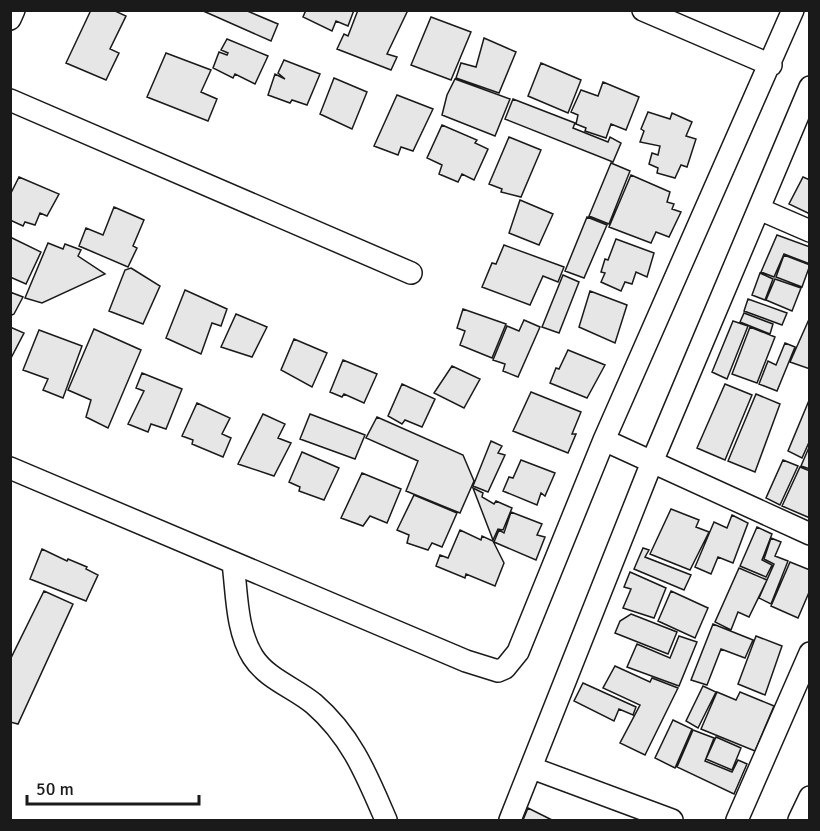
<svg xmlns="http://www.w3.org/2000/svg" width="820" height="831" font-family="Signika,sans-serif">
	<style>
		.building { fill: #e6e6e6; stroke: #1a1a1a; stroke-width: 1.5 }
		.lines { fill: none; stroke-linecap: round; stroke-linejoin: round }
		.minor-casing { stroke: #1a1a1a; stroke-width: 24 }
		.minor { stroke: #fff; stroke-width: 21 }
	</style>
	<rect width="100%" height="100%" fill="#fff"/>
	<path class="building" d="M91 10H113L126 16 110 49 119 53 106 80 66 63Z
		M201 10H245L278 24 271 41Z
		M306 10H354L348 26 336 21 332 31 303 17Z
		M358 10H408L387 54 397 57 391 70 337 49 344 34 348 36Z
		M431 17 471 32 451 80 411 65Z
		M484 38 516 52 499 93 456 78 461 63 476 67Z
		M227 39 268 56 255 84 235 74 233 78 213 68 219 52 227 55 228 53 221 50Z
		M166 53 211 70 201 92 217 99 208 121 147 97Z
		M284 60 320 74 307 105 292 100 290 103 268 95 275 74 285 79 278 73Z
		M541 63 581 80 568 113 528 96Z
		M334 78 367 92 352 129 320 114Z
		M455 79 510 99 495 136 442 115 447 95Z
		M603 82 639 97 626 130 611 124 606 138 585 131 586 128 576 124 578 115 571 112 581 90 598 96Z
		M397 95 433 109 413 151 401 147 398 155 374 146Z
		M513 99 575 123 573 128 608 142 610 137 621 143 613 162 505 119Z
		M648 112 670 119 672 113 692 122 686 136 696 139 687 167 681 165 675 178 657 173 658 168 649 164 652 153 658 155 660 146 640 142 644 131 641 129Z
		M442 125 477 140 475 143 488 149 474 180 462 174 458 182 439 174 442 165 427 158Z
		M509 137 541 150 521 197 501 192 502 189 489 184Z
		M611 163 630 171 609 224 589 216Z
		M631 175 670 192 667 202 674 204 672 209 681 212 669 237 656 232 651 243 609 227Z
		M19 177 59 194 47 216 40 213 35 225 25 222 23 226 10 220V195Z
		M803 177 810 180V214L789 204Z
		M520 200 553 214 539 245 509 233Z
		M114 207 144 220 133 246 137 248 128 267 79 246 86 228 103 235Z
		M587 217 607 225 584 278 565 271Z
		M777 235 810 247V264L784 254 774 277 761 272Z
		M10 237 41 252 26 284 10 277Z
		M616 239 654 253 647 277 636 272 632 284 625 282 621 291 601 282 605 273 601 272 605 259 608 260Z
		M48 243 63 249 65 244 81 250 78 256 105 274 42 303 25 298Z
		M504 245 564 267 558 282 543 276 530 305 482 287 492 263 496 264Z
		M784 255 810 265 802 287 776 277Z
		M131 268 160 286 143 324 109 311 125 270Z
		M760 273 773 279 765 300 752 295Z
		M563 275 579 282 559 333 542 327Z
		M775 279 801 288 792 311 766 300Z
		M185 290 227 309 221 326 212 323 201 354 166 338Z
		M590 291 627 305 615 343 579 327Z
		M10 292 23 297 14 314 10 316Z
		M748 299 787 313 782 325 744 311Z
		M463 309 506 324 492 358 460 345 465 331 457 328Z
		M744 313 773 324 770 334 740 322Z
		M236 314 267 327 252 357 221 347Z
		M810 317V369L790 362Z
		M524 320 540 327 518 377 503 371 505 364 493 360 507 326 519 331Z
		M733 321 748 326 727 379 712 372Z
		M10 327 24 333 11 358H10Z
		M750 327 775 337 757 383 732 374Z
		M94 329 141 350 108 428 86 417 91 400 68 390Z
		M39 330 82 346 63 398 43 390 48 379 23 370Z
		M294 339 327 353 312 387 281 370Z
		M785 343 795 347 777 391 759 384 768 361 776 365Z
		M568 350 605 365 587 398 550 383 556 368 559 369Z
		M343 360 377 374 364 403 344 394 342 397 330 392Z
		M452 366 480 379 464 408 434 393Z
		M142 373 182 389 166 429 151 424 148 432 128 424 144 391 136 388Z
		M402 384 435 399 422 427 405 420 402 424 388 416Z
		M725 384 752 395 725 460 697 448Z
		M531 392 581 412 572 434H576L568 453 513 431Z
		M756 394 780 404 755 472 728 461Z
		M810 398V440L802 458 788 451Z
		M197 403 230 418 222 434 231 438 223 457 192 444 193 440 182 436Z
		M263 414 285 424 278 438 291 443 274 476 238 464Z
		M310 414 365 435 355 459 300 439Z
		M377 417 463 455 474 481 460 513 406 491 418 461 366 438Z
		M491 441 502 446 498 453 505 455 488 492 473 486Z
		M810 445V469L801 466Z
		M302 452 339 468 324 500 299 491 300 487 289 482Z
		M521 460 555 473 545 496 541 493 537 505 503 491 509 477 513 478Z
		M783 460 798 466 780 505 766 498Z
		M800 467 810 471V518L782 506Z
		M362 473 401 489 387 523 370 516 363 526 341 518Z
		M473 488 483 493 482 497 494 504 496 501 512 508 503 530 498 529 493 540Z
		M414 495 457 513 442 547 432 543 428 550 407 543 409 535 397 530Z
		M671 509 699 520 696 527 709 532 690 570 650 554Z
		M511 512 542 524 537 535 545 537 536 560 494 542 499 530 504 533Z
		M732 515 748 523 733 563 718 557 711 574 695 567 714 522 727 528Z
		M757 527 772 534 762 560 772 565 766 577 740 566Z
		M460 530 481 540 482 536 493 541 504 563 495 586 466 574 465 578 436 566 440 555 448 558Z
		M771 538 781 542 775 556 788 561 771 604 759 598 774 564 764 559Z
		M643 548 649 550 645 557 691 575 684 590 634 569Z
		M42 549 67 561 68 559 87 567 86 569 98 575 86 601 30 579Z
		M790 562 810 570V590L798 618 771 606Z
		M739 568 767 580 749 617 738 612 731 630 715 622Z
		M630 572 666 588 654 618 623 608 631 589 624 587Z
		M44 591 73 604 18 724 10 722V660Z
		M671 591 708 608 695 638 658 621Z
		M631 614 677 632 668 654 615 633 620 621Z
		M713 624 753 640 745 658 721 649 707 685 691 680Z
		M679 636 697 642 679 686 627 667 637 644 670 658Z
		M756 636 782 646 765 695 738 684Z
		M615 666 650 682 652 678 678 688 645 755 620 743 640 705 603 688Z
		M583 683 636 707 633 715 619 709 614 721 574 701Z
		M703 686 716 692 698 728 686 721Z
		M717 692 736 700 740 692 774 706 755 751 701 729Z
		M673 720 692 729 675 768 655 758Z
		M693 730 714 738 705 761 732 772 738 760 747 764 734 794 677 767Z
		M716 737 741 748 732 770 706 759Z
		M528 808 552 820H523Z"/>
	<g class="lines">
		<defs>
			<path id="minor" d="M643 10 771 65
				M10 19 14 10
				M10 100 411 273
				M759 209 810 231
				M604 440 810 534
				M10 468 466 661 498 671 505 668 518 652 604 440 793 10
				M233 563C237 593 236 630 253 657 267 679 295 688 314 704 352 737 367 776 386 820
				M532 768 672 820
				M510 820 652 462 810 87
				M737 820 810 653
				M799 820 810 797"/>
		</defs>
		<use href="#minor" class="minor-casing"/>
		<use href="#minor" class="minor"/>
	</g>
	<rect width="820" height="831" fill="none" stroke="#1a1a1a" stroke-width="24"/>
	<path d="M27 795v9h172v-9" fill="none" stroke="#1a1a1a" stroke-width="3"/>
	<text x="36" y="795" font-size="18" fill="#1a1a1a" stroke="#ffffff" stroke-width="4.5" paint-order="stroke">50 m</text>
</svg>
